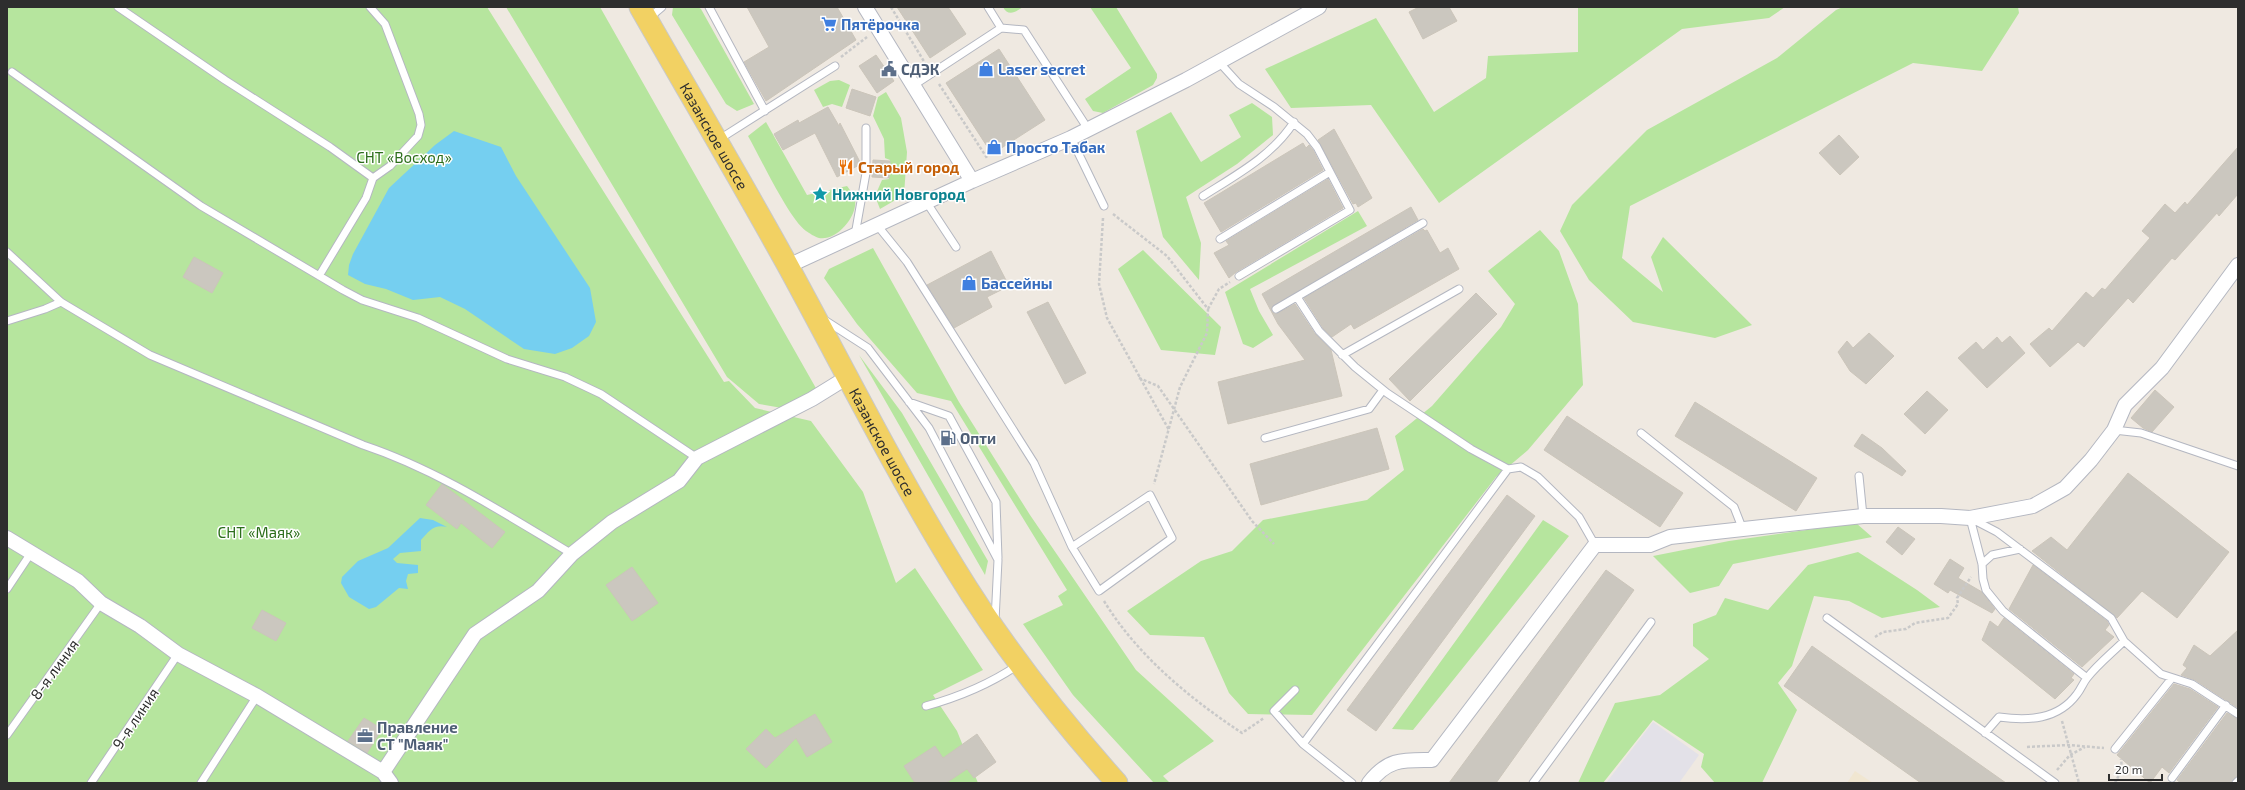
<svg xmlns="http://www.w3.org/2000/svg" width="2245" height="790" font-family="'Exo 2',sans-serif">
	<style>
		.industrial { fill: #e3e1e8 }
		.education { fill: #f0e6d1 }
		.green { fill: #b6e59e }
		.water { fill: #75cff0 }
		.building { fill: #cbc7bf; stroke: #cbc5ba }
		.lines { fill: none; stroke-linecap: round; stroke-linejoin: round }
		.service-casing { stroke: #b4b7c1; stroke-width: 9 }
		.minor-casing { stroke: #b4b7c1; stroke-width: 16 }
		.primary-casing { stroke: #c9c9c9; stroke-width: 23 }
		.path { stroke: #c9c9c9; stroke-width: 2.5; stroke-dasharray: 3 2; stroke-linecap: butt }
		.service { stroke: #fff; stroke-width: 7 }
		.minor { stroke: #fff; stroke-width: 14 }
		.primary { stroke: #f2d163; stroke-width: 21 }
		.labels { text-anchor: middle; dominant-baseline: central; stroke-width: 3; stroke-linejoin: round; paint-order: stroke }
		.shop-label { font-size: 15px; font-weight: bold; fill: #366cbe; stroke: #fff; text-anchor: start }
		.service-label { font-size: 15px; font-weight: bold; fill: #4e5e75; stroke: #fff; text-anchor: start }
		.street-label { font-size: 15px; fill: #2e2e2e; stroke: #fff }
		.park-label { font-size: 15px; fill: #2c6e1b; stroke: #fff }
		.food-label { font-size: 15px; font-weight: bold; fill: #c56008; stroke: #fff; text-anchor: start }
		.culture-label { font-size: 15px; font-weight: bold; fill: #0d838f; stroke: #fff; text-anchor: start }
	</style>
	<rect width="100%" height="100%" fill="#efe9e1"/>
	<path class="industrial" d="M1653 722 1699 755 1679 783H1606Z"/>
	<path class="education" d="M1855 771 1873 783H1847Z"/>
	<path class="green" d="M7 7H487L724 382 729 381 755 408 811 421 863 492 896 583 915 568 983 670 933 695 957 731 978 783H7Z
		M506 7H600L817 390 782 408 759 404 727 377Z
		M673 7H698L701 9 754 104 737 111 726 104 672 15Z
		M1003 7H1023C1016 12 1008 17 1003 7Z
		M1090 7H1116L1157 74V78L1153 85 1103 113 1093 111 1085 99 1131 68Z
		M1578 7H1785L1769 18 1682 29 1439 203 1371 105 1291 108 1265 69 1376 18 1434 112 1486 78 1488 56 1578 52Z
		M1843 7H2018L2019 13 1982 71 1913 63 1630 206 1622 258 1663 292 1651 257 1663 237 1752 325 1715 338 1633 322 1589 280 1560 231 1572 205 1647 130 1777 58 1836 10Z
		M839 80 850 85 842 107 832 104 823 107 814 90 830 81Z
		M886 92 901 118 907 152 904 195 880 209 875 196 882 180 889 179 890 160 885 158 884 139 873 116 878 97Z
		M1252 103 1272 117 1273 135 1237 164 1186 197 1201 243 1199 280 1163 237 1136 131 1171 112 1201 162 1241 137 1229 115Z
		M766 122 807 195 847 186C850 190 854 195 855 199 858 216 837 241 819 238 815 237 809 233 806 231 789 219 760 157 748 136Z
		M1358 211 1367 226 1250 289 1259 311 1273 335 1253 348 1243 344 1225 292Z
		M1540 230 1559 251 1578 304 1583 385 1528 450 1496 477 1312 715 1248 714 1229 693 1204 637 1150 635 1127 611 1201 561 1232 551 1263 520 1367 500 1404 470 1395 436 1432 406 1501 327 1515 304 1488 271Z
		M873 248 959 402 1030 515 1136 670 1214 741 1163 776 1170 783H1154L1073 695 1023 624 1063 605 1058 596 1067 590 951 401 917 393 857 324 824 278 829 269Z
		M1143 250 1221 327 1215 355 1161 350 1118 269Z
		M859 355 902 413 988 561 985 575Z
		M1543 520 1569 536 1413 730 1392 729Z
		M1856 523 1872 537 1733 564 1719 586 1690 593 1653 556 1729 541Z
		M1858 552 1917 590 1940 607 1882 618 1849 601 1814 596 1792 666 1778 683 1797 710 1762 783H1715L1701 767 1704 754 1653 720 1603 783H1578L1615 703 1660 695 1709 659 1693 646V624L1716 615 1725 598 1768 610 1808 565Z"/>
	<path class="water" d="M454 131 501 147 516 176 590 288 596 322 589 336 572 348 555 354 524 349 465 309 440 297 413 300 386 289 365 284 348 275 349 265 353 254 389 188 435 145Z
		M420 518 433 520 447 527C434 524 429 531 421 540V551L400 553 393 559 397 563 418 565V573L408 574 406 581 408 589 399 588 376 607 369 609 349 597 341 583 342 577 358 561 388 548Z"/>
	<path class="building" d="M747 7H837L856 40 766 101 744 62 769 47Z
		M897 7H948L966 34 930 58Z
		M1419 7H1449L1457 21 1423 39 1409 12Z
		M999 49 1045 120 992 154 946 83Z
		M876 55 894 81 877 93 859 66Z
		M852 89 876 97 870 116 846 108Z
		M828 107 839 126 840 123 861 164 837 177 815 133 783 150 774 134 798 120 799 123Z
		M1334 129 1372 198 1358 207 1356 203 1353 204 1318 140Z
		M1839 135 1859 157 1840 175 1819 153Z
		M1303 143 1306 148 1309 145 1313 150 1323 170 1221 232 1204 203Z
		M2238 147V194L2219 216 2217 213 2175 260 2172 258 2133 303 2128 298 2084 347 2078 342 2050 367 2030 344 2049 328 2052 331 2086 292 2093 298 2102 288 2105 290 2150 238 2142 231 2165 204 2175 213 2185 202 2187 205Z
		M873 160 890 161 889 178 872 177Z
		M1328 179 1343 208 1236 272 1229 278 1214 253 1229 245 1226 241Z
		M1411 207 1418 220 1272 307V312L1276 314 1295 304 1315 334 1331 350 1342 396 1228 424 1218 382 1305 360 1278 324 1262 294Z
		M1423 229 1425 231 1427 230 1440 253 1448 248 1459 269 1354 329 1351 324 1332 337 1323 328 1304 298Z
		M991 251 1009 286 987 297 992 307 954 328 927 285Z
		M194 257 223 273 212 293 183 277Z
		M1476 293 1497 314 1410 401 1389 379Z
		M1048 302 1086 373 1065 384 1027 312Z
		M1869 333 1894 356 1866 384 1850 371 1838 352 1847 341 1853 348Z
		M2010 336 2025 353 1987 388 1958 358 1976 342 1983 350 1997 337 2002 343Z
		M2155 390 2174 407 2152 432 2143 428 2131 418Z
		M1927 391 1948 410 1925 434 1904 414Z
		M1695 402 1817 478 1796 511 1675 436Z
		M1567 416 1683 493 1660 527 1544 450Z
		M1377 428 1389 469 1261 505 1250 464Z
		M1862 434 1882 448 1906 471 1902 476 1854 446Z
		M2128 473 2229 552 2177 618 2142 591 2117 618 2032 551 2051 537 2067 550Z
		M442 484 505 532 492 548 461 523 457 529 426 505Z
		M1507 495 1535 516 1376 731 1347 710Z
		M1898 527 1915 539 1902 555 1886 542Z
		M1950 559 1964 568 1958 578 1982 592 1995 609 1992 613 1950 590 1948 593 1934 584Z
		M2033 565 2107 621 2109 625 2105 630 2114 637 2082 667 2009 609Z
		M632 567 658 603 632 621 606 585Z
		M1606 570 1634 590 1496 783H1449Z
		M262 610 286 623 276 641 252 628Z
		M2004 618 2074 674 2071 678 2074 680 2055 699 1982 640 1990 621 1998 627Z
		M2238 630V708L2195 680 2181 675 2187 668 2183 665 2194 645 2210 656Z
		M1812 646 2006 783H1921L1784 686Z
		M2174 684 2190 689 2218 707 2169 773 2162 767 2150 783 2117 755Z
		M2227 713 2238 719V776L2231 783H2181L2177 780Z
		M815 714 832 742 807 757 796 738 766 768 746 749 766 729 775 738Z
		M364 718 382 729 367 753 348 741Z
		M977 734 996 762 974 778 967 769 946 783H915L904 766 935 746 943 758Z"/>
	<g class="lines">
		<defs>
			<path id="service" d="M118 7 225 80 330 147 373 178
				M709 7 765 111
				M988 7 1001 28
				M649 18 662 7
				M1219 62 1239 84 1274 107 1307 134 1317 147 1350 210 1239 276
				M12 72 201 206 343 290 362 300 418 318 507 359 565 377 601 394 697 458
				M914 85 1001 28 1024 30 1088 129
				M1071 138 1104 206
				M718 140 835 66
				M1203 196C1236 175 1272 156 1294 122
				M927 203 956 247
				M877 225 907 262 1034 463 1072 547 1099 591 1172 538 1150 495 1072 547
				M855 235 866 173V128
				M1220 239 1330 172
				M7 252 61 302 150 355 363 445C438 470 505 514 572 554
				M319 276 366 198 373 178 390 166 418 136 421 125 419 114 385 24 370 7
				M1297 297 1319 331 1355 367 1387 393 1471 449 1508 469
				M1276 309 1423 223
				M823 319 868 348 929 428 998 560 995 621
				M7 321 45 309 61 302
				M1342 355 1459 289
				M909 402 949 416 996 502 998 558
				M2114 430 2141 433 2238 466
				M1641 433 1734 507 1743 530
				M1265 438 1369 409 1383 390
				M1859 476 1863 516
				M1970 518 1982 564 1983 579 1986 590 2003 611 2087 678
				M1972 519 1997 532 2111 618 2124 641 2161 674 2192 684 2238 714
				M1982 564 1992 555 2020 549
				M7 589 31 553
				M1827 618 2055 783
				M1295 690 1274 711 1303 744
				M926 706C959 697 990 684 1018 665
				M1985 733 1999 717C2028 721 2058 720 2077 694 2081 689 2083 683 2087 678 2097 665 2112 653 2124 641
				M7 735 101 603
				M2115 749 2172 678
				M2172 778 2226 705
				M91 783 178 654
				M201 783 257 696
				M1352 783 1303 744 1508 469 1521 467 1538 477 1579 517 1595 545
				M1533 783 1651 622
				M2236 783 2238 781"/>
			<path id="minor" d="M865 7 972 181
				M788 266 972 181 1071 138 1186 80 1319 7
				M7 538 78 581 101 603 140 626 178 654 257 696 383 772 391 783
				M383 772 475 634 538 591 572 554 612 522 679 481 697 458 812 399 846 378
				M1369 783C1388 758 1404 760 1432 760L1595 545H1650L1670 537 1863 516H1941L1970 518 2033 506 2065 488 2091 460 2114 430 2125 405 2162 368 2238 265"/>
			<g id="primary">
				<path id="s1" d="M640 7C689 93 740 179 788 266 843 367 894 469 954 567 1001 644 1057 716 1117 783"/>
			</g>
		</defs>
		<use href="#service" class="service-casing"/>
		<use href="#minor" class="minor-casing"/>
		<use href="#primary" class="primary-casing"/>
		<path class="path" d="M891 7 925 63
			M841 57 867 37
			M939 84 987 158
			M1113 214 1167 256 1208 309 1207 333 1180 387 1154 484
			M1103 218 1099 284 1107 318 1169 430
			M1208 309 1219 289 1230 282
			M1139 378 1158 386 1252 521 1274 544
			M1104 601C1137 655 1189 698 1242 733L1264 718
			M1875 637 1883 632 1906 629 1915 623 1948 618 1958 604 1957 598 1971 577
			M2062 721 2079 783
			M2027 747 2068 745 2104 748
			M2057 770 2070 755 2085 747
			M2115 783 2122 769 2121 759"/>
		<use href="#service" class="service"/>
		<use href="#minor" class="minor"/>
		<use href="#primary" class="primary"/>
	</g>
	<defs>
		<symbol id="supermarket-bare" viewBox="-9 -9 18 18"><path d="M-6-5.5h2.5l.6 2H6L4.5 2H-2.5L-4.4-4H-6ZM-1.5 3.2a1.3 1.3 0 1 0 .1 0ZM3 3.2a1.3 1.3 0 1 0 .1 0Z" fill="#3f7fe0" stroke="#fff" stroke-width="2.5" paint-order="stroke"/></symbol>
		<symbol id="civic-bare" viewBox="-9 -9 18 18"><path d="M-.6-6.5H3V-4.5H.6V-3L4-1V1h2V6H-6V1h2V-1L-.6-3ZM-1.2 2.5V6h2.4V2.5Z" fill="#5c6f8a" stroke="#fff" stroke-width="2.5" paint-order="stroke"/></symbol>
		<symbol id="shop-bare" viewBox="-9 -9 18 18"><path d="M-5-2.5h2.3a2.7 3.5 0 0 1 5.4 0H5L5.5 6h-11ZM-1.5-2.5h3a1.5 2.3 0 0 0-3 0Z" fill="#3f7fe0" stroke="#fff" stroke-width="2.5" paint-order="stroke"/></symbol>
		<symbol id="restaurant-bare" viewBox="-9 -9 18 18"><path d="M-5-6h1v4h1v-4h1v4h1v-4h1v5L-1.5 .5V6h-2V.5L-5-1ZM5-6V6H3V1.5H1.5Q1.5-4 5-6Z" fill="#e8710a" stroke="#fff" stroke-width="2.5" paint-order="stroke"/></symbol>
		<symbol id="sight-bare" viewBox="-9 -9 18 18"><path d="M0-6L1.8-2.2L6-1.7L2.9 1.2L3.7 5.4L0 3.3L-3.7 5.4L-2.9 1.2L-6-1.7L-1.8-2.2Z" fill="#0f9aa8" stroke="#fff" stroke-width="2.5" paint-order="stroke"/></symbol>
		<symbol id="fuel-bare" viewBox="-9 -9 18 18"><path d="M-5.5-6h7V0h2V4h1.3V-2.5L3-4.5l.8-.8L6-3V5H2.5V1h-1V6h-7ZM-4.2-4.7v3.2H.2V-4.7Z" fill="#5c6f8a" stroke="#fff" stroke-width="2.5" paint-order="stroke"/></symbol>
		<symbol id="office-bare" viewBox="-9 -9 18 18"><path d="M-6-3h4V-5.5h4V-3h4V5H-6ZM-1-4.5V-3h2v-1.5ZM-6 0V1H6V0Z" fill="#5c6f8a" stroke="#fff" stroke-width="2.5" paint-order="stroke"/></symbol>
	</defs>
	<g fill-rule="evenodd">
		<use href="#supermarket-bare" x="818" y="13" width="22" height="22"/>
		<use href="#civic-bare" x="878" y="58" width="22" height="22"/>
		<use href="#shop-bare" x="975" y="58" width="22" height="22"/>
		<use href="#shop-bare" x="983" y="136" width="22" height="22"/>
		<use href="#restaurant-bare" x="835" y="156" width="22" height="22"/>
		<use href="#sight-bare" x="809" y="183" width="22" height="22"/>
		<use href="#shop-bare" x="958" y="272" width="22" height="22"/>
		<use href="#fuel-bare" x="937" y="427" width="22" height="22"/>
		<use href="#office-bare" x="354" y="725" width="22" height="22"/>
	</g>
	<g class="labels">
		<g class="shop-label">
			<text x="841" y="24">Пятёрочка</text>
			<text x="998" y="69">Laser secret</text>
			<text x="1006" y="147">Просто Табак</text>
			<text x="981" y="283">Бассейны</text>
		</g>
		<g class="service-label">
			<text x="901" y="69">СДЭК</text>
			<text x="960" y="438">Опти</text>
			<text x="377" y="727">Правление<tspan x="377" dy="17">СТ "Маяк"</tspan></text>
		</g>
		<g class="street-label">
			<text stroke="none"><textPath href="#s1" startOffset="149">Казанское шоссе</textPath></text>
			<text stroke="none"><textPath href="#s1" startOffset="498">Казанское шоссе</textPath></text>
			<text transform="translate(54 669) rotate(-54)">8-я линия</text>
			<text transform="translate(135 718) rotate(-56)">9-я линия</text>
		</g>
		<g class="park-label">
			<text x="404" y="157">СНТ «Восход»</text>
			<text x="259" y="532">СНТ «Маяк»</text>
		</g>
		<g class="food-label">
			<text x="858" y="167">Старый город</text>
		</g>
		<g class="culture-label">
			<text x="832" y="194">Нижний Новгород</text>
		</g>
	</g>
	<rect width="2245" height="790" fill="none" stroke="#2e2e2e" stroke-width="16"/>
	<path d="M2109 774v6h53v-6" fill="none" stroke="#2e2e2e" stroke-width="2"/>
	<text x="2115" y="774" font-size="12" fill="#2e2e2e" stroke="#ffffff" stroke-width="3" paint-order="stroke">20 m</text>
</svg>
